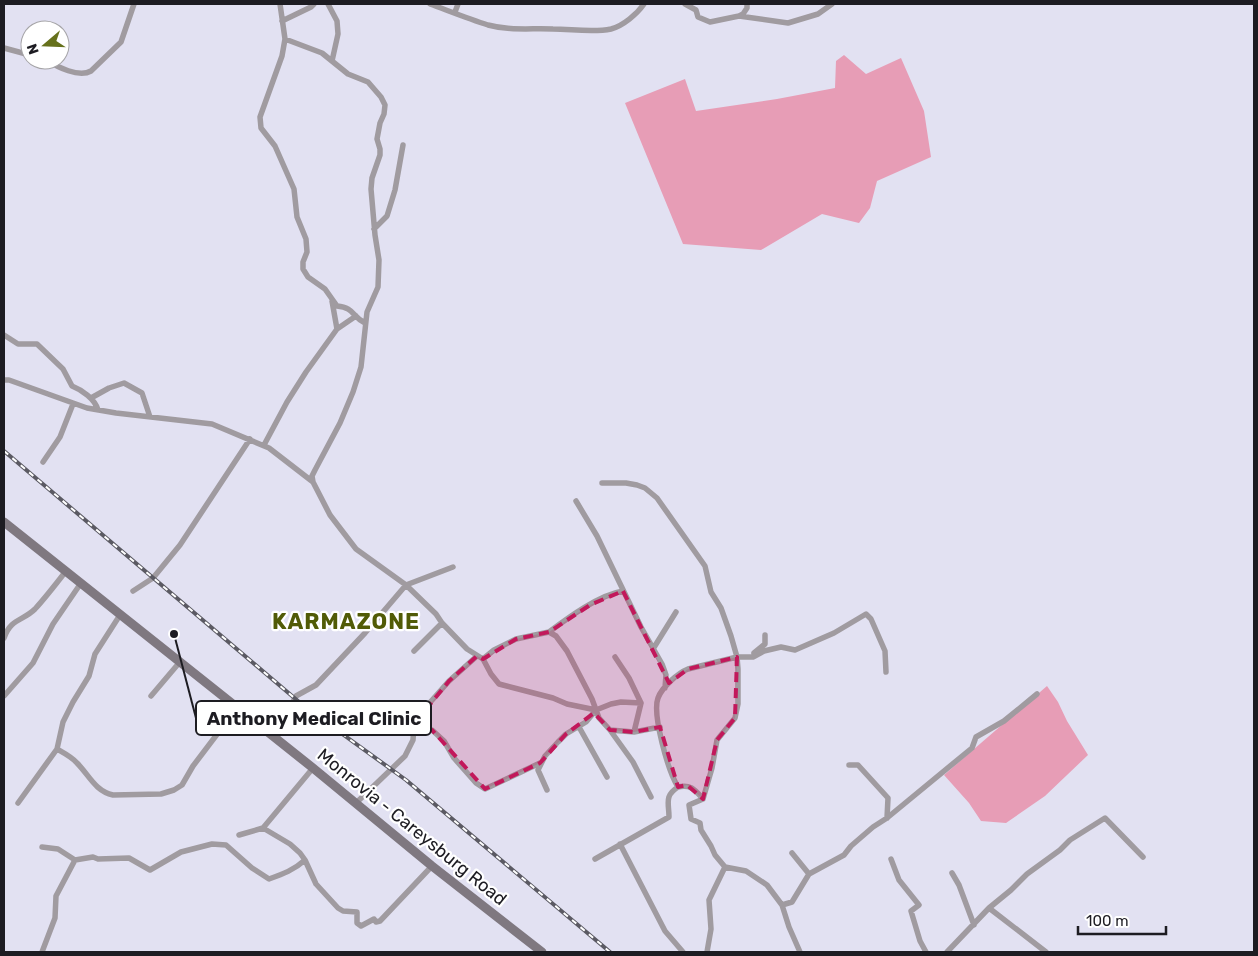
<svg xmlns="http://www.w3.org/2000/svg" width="1258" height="956" font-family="Rubik,sans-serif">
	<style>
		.green { fill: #e79db6 }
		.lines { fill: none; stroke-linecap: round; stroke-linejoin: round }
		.street { stroke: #a09ba0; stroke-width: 5.5 }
		.secondary { stroke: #7f7880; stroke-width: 9 }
		.rail-casing { stroke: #5b5a63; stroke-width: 4 }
		.rail { stroke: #fff; stroke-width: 2; stroke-dasharray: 5.5; stroke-linecap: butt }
		.marked { fill: #c2185b; fill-opacity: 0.2; stroke: #c2185b; stroke-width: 4; stroke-dasharray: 10 6; stroke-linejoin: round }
		.labels { text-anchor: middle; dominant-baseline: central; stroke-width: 4.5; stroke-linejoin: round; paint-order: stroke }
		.street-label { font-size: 18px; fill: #1d1c22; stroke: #fff }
		.district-label { font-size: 22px; font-weight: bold; letter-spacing: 1px; fill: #515b07; stroke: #fff }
		.leader { fill: none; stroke: #1d1c22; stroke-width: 2 }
		.callout-dot { fill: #1d1c22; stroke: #fff; stroke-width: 2 }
		.callout { fill: #fff; stroke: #1d1c22; stroke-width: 2 }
		.callout-label { font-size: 19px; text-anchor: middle; font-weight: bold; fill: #1d1c22 }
	</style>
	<rect width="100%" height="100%" fill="#e2e1f2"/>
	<path class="green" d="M844 55 866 74 901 58 924 111 931 157 877 181 870 208 859 223 822 214 761 250 683 244 625 103 685 79 696 111 777 99 835 88 836 61Z
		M1047 686 1058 702 1067 721 1088 755 1045 796 1006 823 981 821 969 803 944 775Z"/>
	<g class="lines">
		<path class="street" d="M280 4 285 39 322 53 348 74 368 82 381 97 385 105 384 114 380 123 377 139 380 149V155L372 178 371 189 375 235 379 260 378 287 367 312 361 367 353 392 340 423 315 470 312 476 313 482
			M328 4 337 21 338 34 332 61
			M430 4C449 11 469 19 488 25 510 31 531 28 553 29 571 29 593 33 611 29 623 26 637 14 644 4
			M685 4 696 10 698 17 710 22 739 16 743 14 747 8V4
			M455 12 458 4
			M739 16 788 23 818 14 832 4
			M282 21 311 7 314 4
			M285 39 282 56 260 117 261 128 275 146 294 189 297 217 306 239 307 252 303 262V269L308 277 325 289 337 306C355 308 351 316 365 323
			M4 48 30 55
			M47 60C57 67 79 78 91 71L121 42 134 4
			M374 229 387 216 395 190 403 145
			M332 301 337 329
			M4 335 18 344H37L63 369 72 386C82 390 95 399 98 410
			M4 380H9L87 408 116 413 212 424 269 448 313 482 330 515 356 549 406 585 436 614 442 623 467 649 483 659 491 674 499 684 553 698 567 704 596 710 611 704 621 702 641 703 634 732 660 727
			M91 398 109 388 124 383 142 393 150 417
			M264 445 287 402 306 372 337 329 356 316
			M43 462 60 437 73 404
			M602 483H626L637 485 645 488 657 498 705 566 711 592 721 608 731 636 737 657 738 669V704L735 718 717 740 712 768 703 799
			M576 501 597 536 641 627 662 664 666 675 665 688
			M133 591 153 578 180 545 250 439
			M549 632C569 617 599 595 623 591
			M4 638C11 618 23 621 35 609 46 597 56 584 66 571
			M653 649 676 612
			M414 651 442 623
			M754 653 765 644V635
			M615 657 629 678 641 703
			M483 659 494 650 516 639 549 632 556 636 567 651 592 699 599 718 610 730 634 732
			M4 696 33 663 53 624 81 583
			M151 696 179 663
			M579 727 607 777
			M610 730 633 762 651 797
			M414 732 432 730 444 741 454 758 476 783 485 789 540 763
			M274 737 296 696 316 685 365 633 406 585 453 567
			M57 749C64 753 72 757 77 763 89 775 95 791 113 795L161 794 174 790 182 785 193 766 237 708
			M849 765H858L888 798 887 818
			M547 790 538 770 545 756 558 742 566 734 586 722 596 710
			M18 803 57 749 63 722 73 702 89 676 95 654 120 615
			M356 803 405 756 413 740 414 724 426 707 449 681 477 656
			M263 828 313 768
			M239 835 263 828 290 844 300 853 305 860 316 884 338 908 343 911 357 912V923L361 926 374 919 376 922 380 921 432 866
			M620 844 665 931 683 952
			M42 847 58 849 75 860 93 857 98 859 129 858 150 870 181 852 212 844 226 845 252 868 269 879C283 874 294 870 305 860
			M792 853 809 874
			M595 859 669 817C669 803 664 796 678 787
			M891 859 899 880 919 905 911 911 920 941 926 952
			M952 873 959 885 974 925
			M782 905 792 902 809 874 844 855 851 846 873 827 887 818 972 748 976 737 1004 721 1037 694
			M989 908 1046 952
			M42 952 55 918 56 896 75 860
			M707 952 711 929 709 900 725 867
			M800 952 789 927 782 905 767 885 746 871 725 867 715 855 711 846 701 830 700 823 691 819 689 805 703 799C695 790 691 784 678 787 668 771 652 714 658 698 662 687 678 673 688 669L737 657H753L764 651 781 647 795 650 834 633 866 614 871 619 885 651 886 672
			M947 952 989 908 1011 890 1027 874 1060 850 1070 840 1105 818 1143 857"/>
		<path class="secondary" d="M4 522 313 768 432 866 542 952"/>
		<defs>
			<path id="rail" d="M4 451 305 707 406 780 610 952"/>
		</defs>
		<use href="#rail" class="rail-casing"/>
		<use href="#rail" class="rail"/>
	</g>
	<path class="marked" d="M623 591 669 683 688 669 737 657 735 718 717 740 703 799 687 785 678 787 660 727 634 732 610 730 594 713 566 734 540 763 485 789 432 730 414 732V724L449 681 477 656 483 659 516 639 549 632 590 605Z"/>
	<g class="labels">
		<g class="street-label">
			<text transform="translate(412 827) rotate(39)">Monrovia - Careysburg Road</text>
		</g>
		<g class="district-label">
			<text x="346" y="621">KARMAZONE</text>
		</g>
	</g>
	<path class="leader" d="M174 634L196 718"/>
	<circle class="callout-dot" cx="174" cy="634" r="5"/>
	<rect class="callout" x="196" y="701" width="235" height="34" rx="5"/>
	<g class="callout-label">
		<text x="314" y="725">Anthony Medical Clinic</text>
	</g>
	<rect width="1258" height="956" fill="none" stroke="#1d1c22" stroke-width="10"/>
	<g transform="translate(45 45) rotate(251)"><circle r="24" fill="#ffffff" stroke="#a5a4a7"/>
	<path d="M0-4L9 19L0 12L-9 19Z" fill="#66711c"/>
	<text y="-8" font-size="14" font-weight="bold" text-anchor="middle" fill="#1d1c22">N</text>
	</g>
	<path d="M1078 926v8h88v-8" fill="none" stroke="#1d1c22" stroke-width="2.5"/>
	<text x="1086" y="926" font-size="15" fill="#1d1c22" stroke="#ffffff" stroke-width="4" paint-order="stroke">100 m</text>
</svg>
